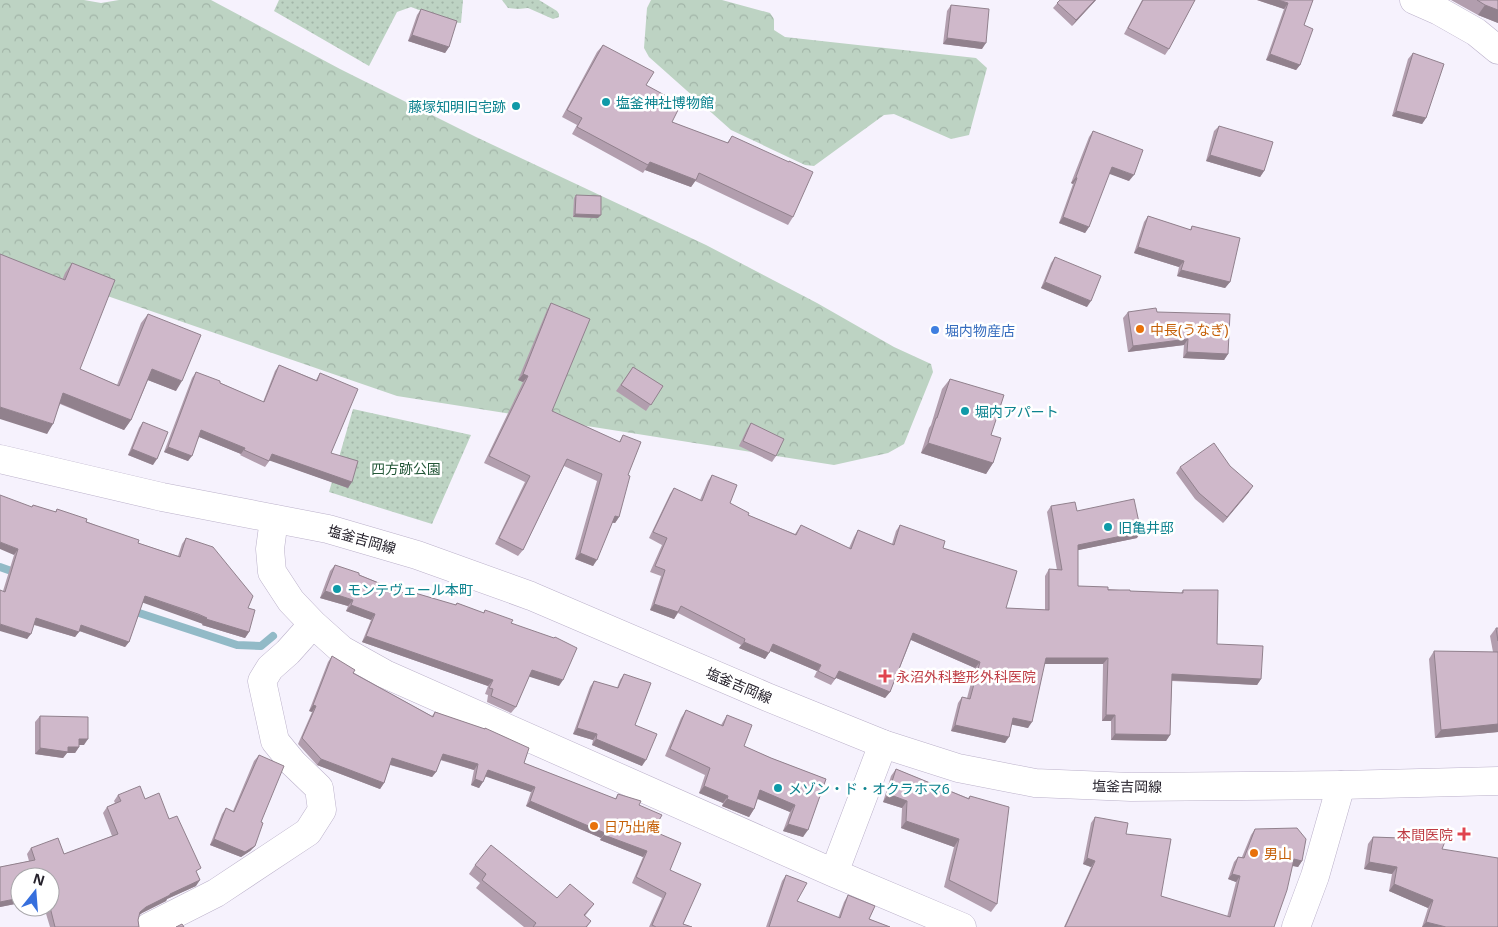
<svg xmlns="http://www.w3.org/2000/svg" width="1498" height="927" font-family="'Noto Sans','Noto Sans JP',sans-serif">
	<style>
		.forest { fill: url(#forest-crowns) }
		.park { fill: url(#park-dots) }
		.lines { fill: none; stroke-linecap: round; stroke-linejoin: round }
		.stream { stroke: #92bac7; stroke-width: 8 }
		.minor-casing { stroke: #bbb1ca; stroke-width: 29 }
		.major-casing { stroke: #bbb1ca; stroke-width: 29 }
		.minor { stroke: #fff; stroke-width: 28 }
		.major { stroke: #fff; stroke-width: 28 }
		.wall { fill: #b29eae }
		.shaded-wall { fill: #91818d }
		.building { fill: #cfb8ca; stroke: #91818d }
		.culture-dot { fill: #0f9aa8; stroke: #fff; stroke-width: 2 }
		.food-dot { fill: #e8710a; stroke: #fff; stroke-width: 2 }
		.shop-dot { fill: #3f7fe0; stroke: #fff; stroke-width: 2 }
		.health-dot { fill: #e0444e; stroke: #fff; stroke-width: 2 }
		.labels { text-anchor: middle; dominant-baseline: central; stroke-width: 5; stroke-linejoin: round; paint-order: stroke }
		.culture-label { font-size: 14px; fill: #0d838f; stroke: #fff; text-anchor: start }
		.food-label { font-size: 14px; fill: #c56008; stroke: #fff; text-anchor: start }
		.shop-label { font-size: 14px; fill: #366cbe; stroke: #fff; text-anchor: start }
		.park-label { font-size: 14px; fill: #245738; stroke: #fff }
		.street-label { font-size: 14px; fill: #25212b; stroke: #fff }
		.health-label { font-size: 14px; fill: #be3a42; stroke: #fff; text-anchor: start }
	</style>
	<defs>
		<pattern id="forest-crowns" width="20" height="18" patternUnits="userSpaceOnUse" patternTransform="scale(1.25)"><rect width="20" height="18" fill="#bdd3c3"/><path d="M2 6a3 3 0 1 1 6 0M12 15a3 3 0 1 1 6 0" fill="none" stroke="#a2b5a8"/></pattern>
		<pattern id="park-dots" width="8" height="8" patternUnits="userSpaceOnUse" patternTransform="scale(1.25)"><rect width="8" height="8" fill="#bdd3c3"/><path d="M2 2h.1M6 6h.1" fill="none" stroke="#a2b5a8" stroke-width="1.8" stroke-linecap="round"/></pattern>
	</defs>
	<rect width="100%" height="100%" fill="#f6f2fd"/>
	<path class="forest" d="M0 0H84L101 3 119 0H211L340 69 476 137 706 245 817 303 894 347 931 364 933 372 904 444 888 453 834 465 397 396 0 259Z
		M651 0H722L770 13 774 19V30L785 37 976 58 987 68 969 135 951 139 894 114 884 115 814 166 805 165 731 130 649 57 644 48 647 8Z"/>
	<path class="park" d="M279 0H463L461 23 451 22 411 7 397 12 369 66 274 11Z
		M502 0H539L557 11 559 14V17L553 19 528 8 518 9 508 8Z
		M353 409 471 435 432 524 329 492Z"/>
	<g class="lines">
		<path class="stream" d="M0 567 17 573
			M130 610 237 645 261 646 273 636"/>
		<defs>
			<path id="minor" d="M1414 0 1439 11 1476 32 1498 50
				M274 519 270 549 272 572 291 601 313 624 342 650 385 674 834 873 962 927
				M834 873 883 744
				M149 927 216 893 308 832 322 810 319 788 293 763 275 741 262 681 270 668 288 652 313 624
				M1296 927 1315 876 1341 785"/>
			<path id="major" d="M0 459 162 497 328 529 417 555 531 596 767 697 883 744 958 768 1035 783 1131 787 1341 785 1498 781"/>
		</defs>
		<use href="#minor" class="minor-casing"/>
		<use href="#major" class="major-casing"/>
		<use href="#minor" class="minor"/>
		<use href="#major" class="major"/>
	</g>
	<path class="wall" d="M1060 0H1096L1072 26 1053 8Z
		M1142 0H1195L1169 49 1165 55 1124 34Z
		M1257 0H1313L1304 25 1300 65 1296 70 1266 60 1284 9Z
		M1451 0H1498V23L1478 15Z
		M951 5 982 49 943 44 947 11Z
		M421 9 449 47 445 53 408 41 417 15Z
		M603 45 646 85 672 122 727 143 732 136 793 217 788 225 695 181 691 187 645 170 643 173 572 134 577 125 562 117 597 52Z
		M1413 53 1426 118 1422 124 1392 116 1408 59Z
		M1219 126 1264 171 1260 177 1206 161 1214 131Z
		M1093 131 1129 181 1109 173 1089 227 1085 233 1059 223 1073 184 1071 183 1089 137Z
		M576 195 598 218 573 217 574 198Z
		M1148 216 1190 230 1192 226 1230 282 1225 288 1177 276 1179 267 1134 253 1144 222Z
		M1055 257 1087 307 1041 288 1051 263Z
		M72 263 80 369 117 385 141 323 148 314 176 391 148 380 131 420 124 430 60 404 47 434 63 278 65 273Z
		M551 303 552 411 619 442 623 435 628 475 619 517 615 523H612L593 566 575 559 597 481 564 466 523 550 518 556 495 544 525 482 484 463 523 382 518 380 547 310Z
		M1128 312H1157L1228 354 1224 360 1183 358 1184 345 1128 352 1123 318Z
		M279 365 316 380 320 373 331 453 348 488 270 460 265 467 240 455 241 454 199 437 188 461 164 452 192 378 196 372 263 402 275 371Z
		M633 367 663 386 646 411 616 391Z
		M950 379 991 435 993 463 986 474 921 453 929 428 931 425 942 389Z
		M143 422 153 465 128 455 139 428Z
		M751 423 776 456 772 462 739 446 747 429Z
		M1230 466 1249 492 1223 523 1195 499 1176 473 1180 467Z
		M712 475 730 503 748 515 795 534 801 525 849 548 854 537 858 530 892 544 896 531 900 525 943 548 1006 608 1045 610V576L1049 569 1057 570 1047 512 1051 506 1077 511 1137 538 1078 550V586L1130 591 1181 593 1183 590 1217 644 1261 679 1257 685 1172 681 1170 735 1166 741 1111 740V721H1102L1103 664H1044L1028 728 1012 724 1005 743 951 731 958 703 962 697 967 698 975 668 911 640 890 692 885 698 836 678 831 685 814 677 817 671 770 651 765 659 739 648 741 645 678 613 674 619 650 610 661 576 650 572 662 545 649 538 670 494 674 488 700 500 708 481Z
		M33 505 55 512 57 509 138 543 178 556 182 544 186 538 248 608 249 632 245 638 202 625 203 624 194 620 143 602 129 642 125 647 79 631 75 637 34 625 27 639 3 591 14 555Z
		M335 565 412 596 415 593 455 605 457 603 483 613 485 610 511 623 559 686 529 676 516 707 511 713 487 702 488 695 485 694 488 686 362 642 371 620 346 611 348 606 320 598 330 571Z
		M1496 628H1498V732L1435 738 1429 659 1434 651 1493 652 1490 636Z
		M332 656 353 673 432 716 435 712 484 729 485 728 524 763 615 799 618 794 639 805 653 831 670 870 683 924 692 927H649L662 898 632 883 643 857 600 840 601 838 526 806 531 792 486 776 479 788 471 785 474 770 440 760 436 772 432 777 390 765 384 783 380 789 317 765 298 744 312 712 309 711 328 662Z
		M624 674 635 725 642 766 592 745 593 740 573 734 590 687 594 681 617 688 620 680Z
		M686 710 721 725 727 715 744 746 771 758 826 779 803 837 783 831 790 812 758 798 754 809 749 817 722 806 723 803 699 793 705 775 665 756 681 718Z
		M40 716 84 745H79V747L75 753H67L63 758 35 754V722Z
		M259 755 261 822 255 846 250 851 241 857 210 845 222 814 226 808 233 811 254 761Z
		M896 769 968 798 970 796 997 904 991 912 944 887 954 847 901 828 902 808 883 802 891 776Z
		M118 795 145 799 169 819 197 874 196 886 167 899 166 901 142 913 139 915 138 920 139 927H50L44 907H50V877L20 903 0 907V867L29 861 27 854 31 848 64 854 112 836 103 813 107 807 115 803 114 801Z
		M1095 817 1126 834 1161 896 1227 917 1236 882 1228 879 1234 862 1238 857H1242L1251 835 1255 829 1302 861 1298 867 1292 866 1274 927H1064L1091 867 1083 864 1091 823Z
		M1401 831 1442 849 1498 927H1422L1428 908 1389 891 1392 874 1364 869 1368 844 1373 837 1397 838Z
		M475 865 557 898 594 904 585 916 591 921 587 927H524L476 888 480 883 469 874Z
		M786 875 797 901 838 918 844 902 848 895 869 919 890 927H766L782 881Z"/>
	<path class="shaded-wall" d="M1095 0H1096L1072 26 1076 20Z
		M1257 0H1278L1288 3 1284 9Z
		M1485 5 1498 10V23L1478 15Z
		M412 35 449 47 445 53 408 41Z
		M947 38 986 43 982 49 943 44Z
		M1270 54 1300 65 1296 70 1266 60Z
		M1396 111 1426 118 1422 124 1392 116Z
		M1210 155 1264 171 1260 177 1206 161Z
		M650 162 696 180 691 187 645 170Z
		M1112 167 1134 175 1129 181 1107 173Z
		M1076 177 1077 178 1073 184 1071 183Z
		M575 214 601 215 598 218 573 217Z
		M1063 217 1089 227 1085 233 1059 223Z
		M1138 247 1184 261 1179 267 1134 253Z
		M1181 270 1230 282 1225 288 1177 276Z
		M1045 282 1091 301 1087 307 1041 288Z
		M1188 339 1184 345 1128 352 1133 346Z
		M1187 352 1228 354 1224 360 1183 358Z
		M152 369 182 381 176 391 145 379Z
		M523 374 528 376 523 382 518 380Z
		M63 393 131 420 124 430 57 402Z
		M0 407 53 424 47 434 0 419Z
		M201 430 245 448 241 454 197 436Z
		M928 443 993 463 986 474 921 453Z
		M168 447 192 456 188 461 164 452Z
		M132 449 157 459 153 465 128 455Z
		M272 454 352 482 348 488 268 460Z
		M1253 486 1249 492 1223 523 1227 517Z
		M615 516 619 517 615 523 610 522Z
		M1141 532 1137 538 1074 551 1078 545Z
		M0 542 18 549 14 555 0 549Z
		M580 553 597 560 593 566 575 559Z
		M325 591 353 600 348 606 320 598Z
		M145 596 207 618 203 624 141 602Z
		M654 604 678 612 674 619 650 610Z
		M351 605 375 614 371 620 346 611Z
		M36 618 79 632 75 637 32 624Z
		M206 619 249 632 245 638 202 625Z
		M0 624 31 634 27 639 0 631Z
		M81 625 129 642 125 647 77 630Z
		M913 633 980 662 975 668 909 639Z
		M366 636 493 680 488 686 362 642Z
		M744 642 769 653 765 659 739 648Z
		M773 644 821 665 817 671 768 650Z
		M1046 658H1108L1103 664H1042Z
		M532 670 563 680 559 686 527 676Z
		M839 671 890 692 885 698 834 677Z
		M1172 674 1261 679 1257 685 1167 680Z
		M313 705 316 706 312 712 309 711Z
		M1106 715H1115L1111 721H1102Z
		M1013 718 1032 722 1028 728 1009 724Z
		M1498 724V732L1435 738 1441 730Z
		M955 725 1009 737 1005 743 951 731Z
		M577 728 597 734 593 740 573 734Z
		M1115 734 1170 735 1166 741 1111 740Z
		M79 739H88L84 745H75Z
		M596 739 646 760 642 766 592 745Z
		M68 747H79L75 753H67L63 758 35 754 40 748Z
		M443 754 478 764 474 770 439 759Z
		M392 758 436 772 432 777 388 764Z
		M321 759 384 783 380 789 317 765Z
		M488 770 535 787 531 792 484 776Z
		M475 779 483 782 479 788 471 785Z
		M704 786 728 796 723 803 699 793Z
		M760 790 795 805 790 812 755 798Z
		M888 794 907 801 902 808 883 802Z
		M727 799 754 809 749 817 722 806Z
		M530 801 605 833 601 838 526 806Z
		M906 821 959 839 954 847 901 828Z
		M788 824 808 830 803 837 783 831Z
		M604 835 647 851 643 857 600 840Z
		M214 839 255 846 250 851 241 857 210 845Z
		M1087 858 1095 861 1091 867 1083 864Z
		M1294 859 1302 861 1298 867 1290 865Z
		M1369 862 1397 867 1392 874 1364 869Z
		M1232 874 1240 876 1236 882 1228 879Z
		M200 880 196 886 167 899 166 901 142 913 136 918 140 912 146 907 170 894Z
		M1394 884 1433 900 1428 908 1389 891Z
		M20 898V903L0 907V902Z
		M1426 922 1446 927H1422Z"/>
	<path class="building" d="M1060 0H1095L1076 20 1057 3Z
		M1143 0H1195L1169 49 1128 28Z
		M1278 0H1313L1304 25 1313 29 1300 65 1270 54 1288 3Z
		M1477 0H1498V10L1485 5Z
		M951 5 989 9 986 43 947 38Z
		M421 9 457 21 449 47 412 35Z
		M603 45 654 72 646 85 681 104 672 122 728 143 732 136 789 162V161L813 172 793 217 699 173 696 180 650 162 648 165 577 127 582 118 567 110Z
		M1413 53 1444 64 1426 118 1396 111Z
		M1219 126 1273 142 1264 171 1210 155Z
		M1093 131 1143 150 1134 175 1112 167 1089 227 1063 217 1077 178 1076 177Z
		M576 195 601 196V215L575 214Z
		M1148 216 1191 230 1192 226 1240 238 1230 282 1181 270 1184 261 1138 247Z
		M0 254 65 280 72 263 115 280 80 369 119 386 148 314 201 335 182 381 152 369 131 420 63 393 53 424 0 407Z
		M1055 257 1101 276 1091 301 1045 282Z
		M551 303 590 319 552 411 620 442 623 435 641 442 628 475 630 476 619 517 615 516 597 560 580 553 602 474 567 459 523 550 499 538 530 476 489 456 528 376 523 374Z
		M1156 308 1157 312 1230 314 1228 354 1187 352 1188 339 1133 346 1128 312Z
		M279 365 317 381 320 373 358 389 331 453 358 461 352 482 272 454 269 461 244 450 245 448 201 430 192 456 168 447 196 372 220 381V383L264 402Z
		M633 367 663 386 651 405 621 385Z
		M950 379 1004 395 991 435 1001 438 993 463 928 443 936 418H937Z
		M143 422 168 432 157 459 132 449Z
		M751 423 784 439 776 456 743 441Z
		M1214 443 1230 466 1253 486 1227 517 1199 493 1180 467Z
		M712 475 737 485 730 503 749 513 748 515 796 535 801 525 851 549 858 530 894 545 900 525 945 541 943 548 1017 571 1006 608 1049 610V569L1062 570 1051 506 1075 502 1077 511 1134 499 1141 532 1078 545V586L1108 587V590H1130V591L1183 593V590H1218L1217 644 1263 646 1261 679 1172 674 1170 735 1115 734V715H1106L1108 658H1046L1032 722 1013 718 1009 737 955 725 962 697 970 699 980 662 913 633 890 692 839 671 835 679 818 671 821 665 773 644 769 653 744 642 745 639 681 606 678 612 654 604 665 570 655 566 667 538 653 532 674 488 702 501Z
		M0 495 32 507 33 505 56 512 57 509 87 519 86 522 139 540 138 543 180 557 186 538 213 547 253 596 248 608 255 610 249 632 206 619 207 618 198 614 145 596 129 642 81 625 79 632 36 618 31 634 0 624V590L5 592 18 549 0 542Z
		M335 565 359 573V575L413 597 415 593 456 605 457 603 484 613 485 610 513 620 511 623 554 638 555 637 577 648 563 680 532 670 516 707 491 696 493 689 489 688 493 680 366 636 375 614 351 605 353 600 325 591Z
		M1496 628H1498V641Z
		M1434 651 1498 652V724L1441 730Z
		M332 656 355 670 353 673 433 717 435 712 485 729V728L529 748 524 763 616 799 618 794 641 801 639 805 662 815 653 831 681 843 670 870 701 884 683 924 692 927H656L652 925 666 893 636 877 647 851 604 835 605 833 530 801 535 787 488 770 483 782 475 779 478 764 443 754 436 772 392 758 384 783 321 759 302 738 316 706 313 705Z
		M624 674 651 683 635 725 657 734 646 760 596 739 597 734 577 728 594 681 618 688Z
		M686 710 723 726 727 715 752 725 744 746 771 758 826 779 808 830 788 824 795 805 760 790 754 809 727 799 728 796 704 786 710 768 670 749Z
		M40 716 88 717V739H79V747H68V752L40 748Z
		M259 755 284 766 261 822 263 823 255 846 245 852 214 839 226 808 234 812Z
		M896 769 969 799 970 796 1009 807 997 904 949 880 959 839 906 821 907 801 888 794Z
		M140 786 145 799 159 793 169 819 177 816 201 868 196 871 200 880 170 894V895L146 907 140 912 138 920 139 927H55L50 907V877H20V898L0 902V867L35 860 31 848 58 838 64 854 118 834 107 807 121 801 118 795Z
		M1095 817 1128 823 1126 834 1171 839 1161 896 1230 917 1240 876 1232 874 1238 857 1244 858 1255 829 1297 828 1306 839 1302 861 1294 859 1287 890 1274 927H1065L1095 861 1087 858Z
		M1401 831 1448 834 1442 849 1498 858V927H1446L1426 922 1433 900 1394 884 1397 867 1369 862 1373 837 1400 838Z
		M491 845 557 898 570 884 594 904 584 915 591 921 586 927H533L536 923 482 880 486 874 475 865Z
		M786 875 807 883 797 901 840 918 848 895 875 906 869 919 890 927H769Z
		M182 924 184 927H176Z"/>
	<g class="culture-dot">
		<circle cx="606" cy="102" r="5"/>
		<circle cx="516" cy="106" r="5"/>
		<circle cx="965" cy="411" r="5"/>
		<circle cx="1108" cy="527" r="5"/>
		<circle cx="337" cy="589" r="5"/>
		<circle cx="778" cy="788" r="5"/>
	</g>
	<g class="food-dot">
		<circle cx="1140" cy="329" r="5"/>
		<circle cx="594" cy="826" r="5"/>
		<circle cx="1254" cy="853" r="5"/>
	</g>
	<circle class="shop-dot" cx="935" cy="330" r="5"/>
	<g class="health-dot">
		<path d="M882.5 668.5h5v5h5v5h-5v5h-5v-5h-5v-5h5z"/>
		<path d="M1461.5 826.5h5v5h5v5h-5v5h-5v-5h-5v-5h5z"/>
	</g>
	<g class="labels">
		<g class="culture-label">
			<text x="616" y="102">塩釜神社博物館</text>
			<text x="506" y="106" text-anchor="end">藤塚知明旧宅跡</text>
			<text x="975" y="411">堀内アパート</text>
			<text x="1118" y="527">旧亀井邸</text>
			<text x="347" y="589">モンテヴェール本町</text>
			<text x="788" y="788">メゾン・ド・オクラホマ6</text>
		</g>
		<g class="food-label">
			<text x="1150" y="329">中長(うなぎ)</text>
			<text x="604" y="826">日乃出庵</text>
			<text x="1264" y="853">男山</text>
		</g>
		<g class="shop-label">
			<text x="945" y="330">堀内物産店</text>
		</g>
		<g class="park-label">
			<text x="406" y="468">四方跡公園</text>
		</g>
		<g class="street-label">
			<text transform="translate(362 539) rotate(16)">塩釜吉岡線</text>
			<text transform="translate(739 685) rotate(23)">塩釜吉岡線</text>
			<text transform="translate(1127 786) rotate(1)">塩釜吉岡線</text>
		</g>
		<g class="health-label">
			<text x="896" y="676">永沼外科整形外科医院</text>
			<text x="1453" y="834" text-anchor="end">本間医院</text>
		</g>
	</g>
	<g transform="translate(35 892) rotate(17)"><circle r="24" fill="#ffffff" stroke="#a8a6aa"/>
	<path d="M0-4L9 19L0 12L-9 19Z" fill="#366fdd"/>
	<text y="-8" font-size="14" font-weight="bold" text-anchor="middle" fill="#25212b">N</text>
	</g>
</svg>
